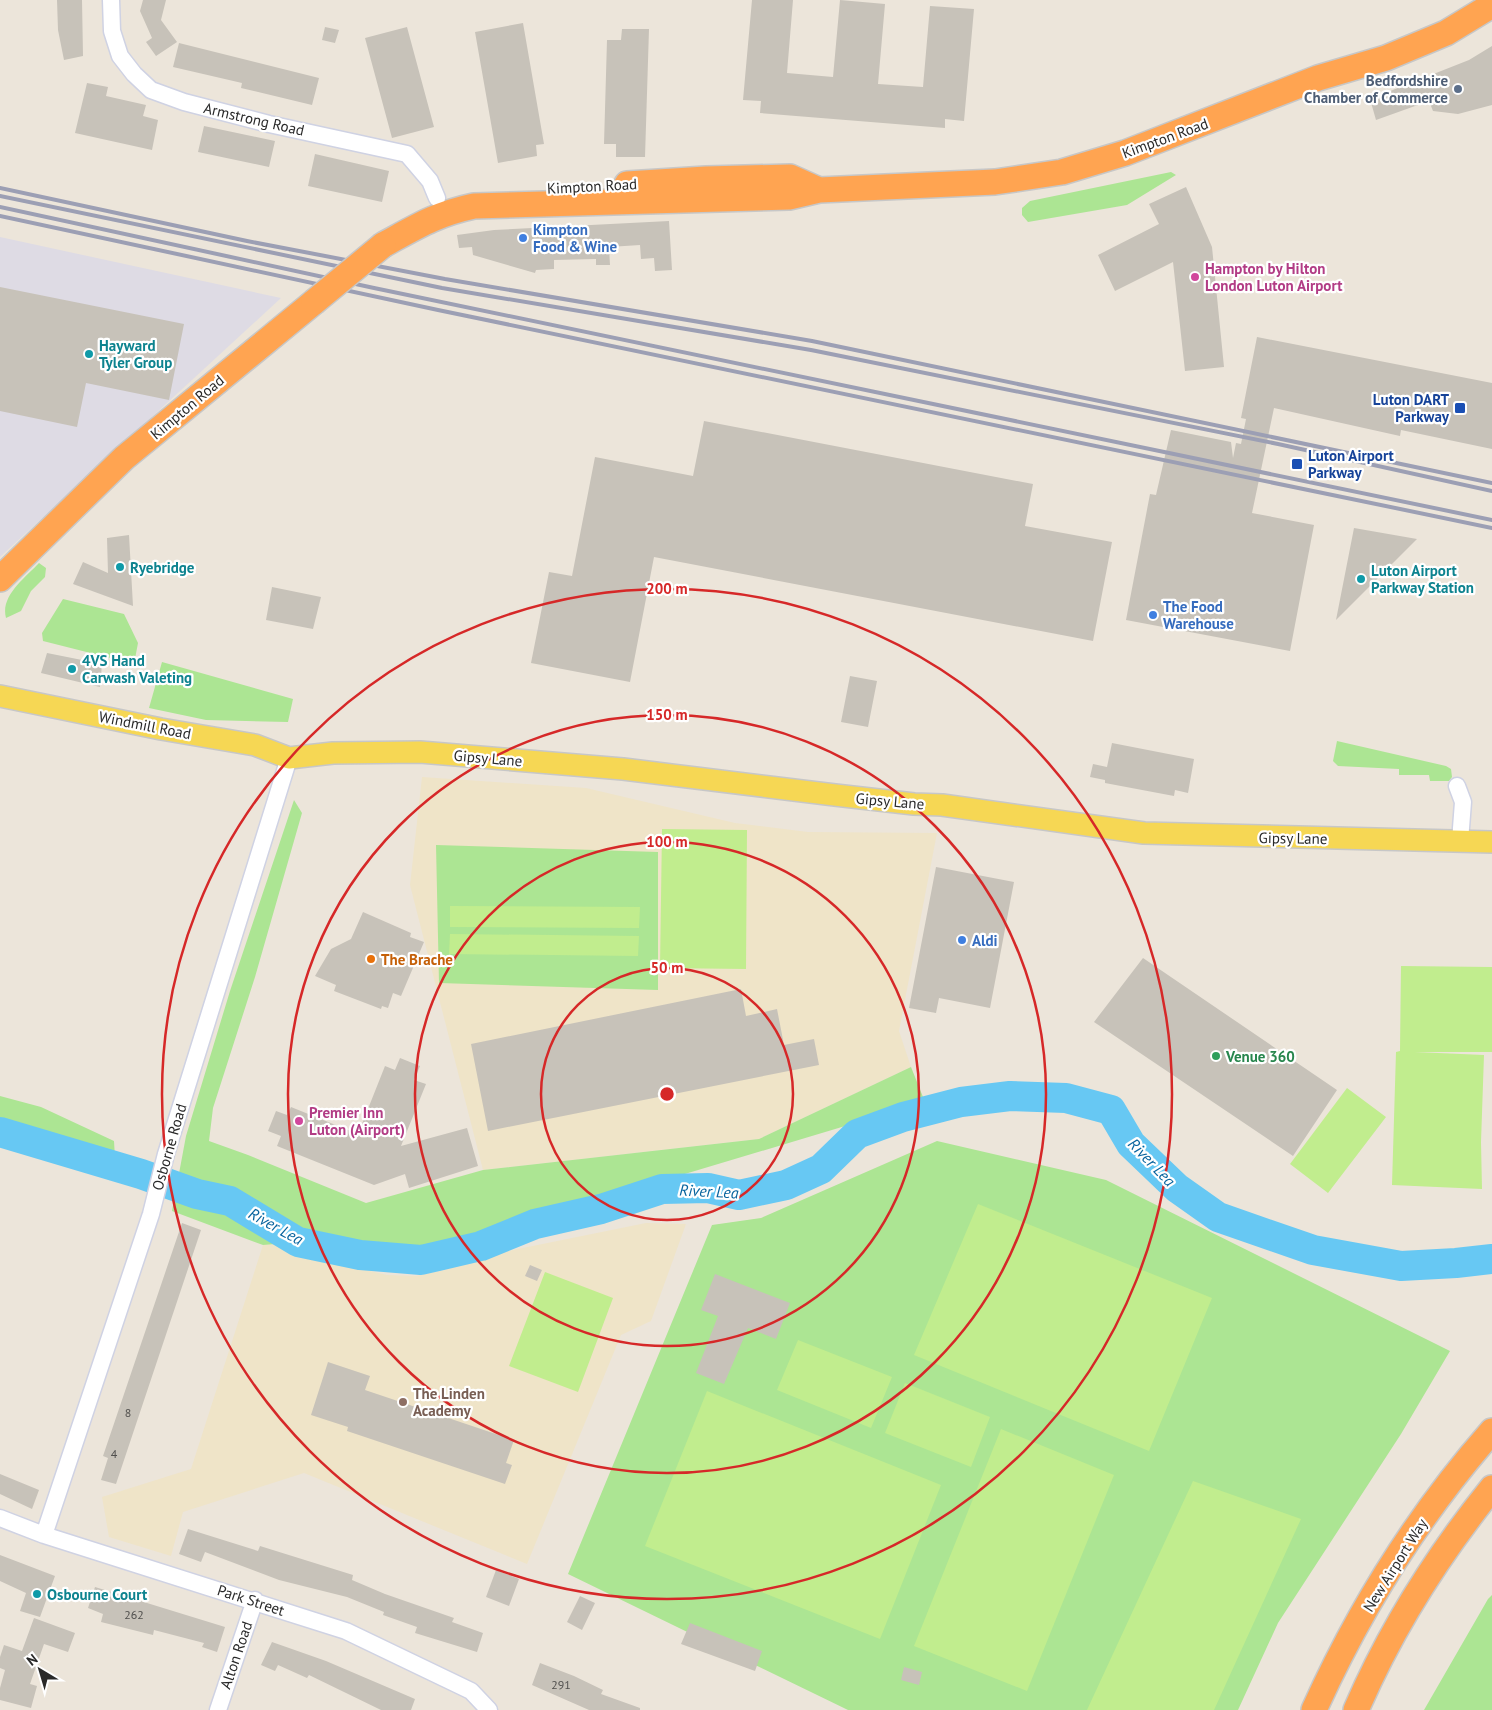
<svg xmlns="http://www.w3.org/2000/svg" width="1492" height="1710" font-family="'PT Sans',sans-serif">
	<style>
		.industrial { fill: #dedbe4 }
		.education { fill: #efe4c8 }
		.green { fill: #ace593 }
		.pitch { fill: #c1ed8e }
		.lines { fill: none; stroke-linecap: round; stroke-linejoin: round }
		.river { stroke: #67c8f3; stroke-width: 30 }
		.building { fill: #c7c2b9 }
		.minor-casing { stroke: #cfd2e3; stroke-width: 19 }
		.major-casing { stroke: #c7c7c7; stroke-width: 24 }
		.highway-casing { stroke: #c7c7c7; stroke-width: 28 }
		.minor { stroke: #fff; stroke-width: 16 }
		.major { stroke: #f6d754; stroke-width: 21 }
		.highway { stroke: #ffa451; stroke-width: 25 }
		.rail { stroke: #9c9fb4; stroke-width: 4 }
		.highway-bridge-casing { stroke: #c7c7c7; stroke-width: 28; stroke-linecap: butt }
		.highway-bridge { stroke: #ffa451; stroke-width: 25 }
		.ring { fill: none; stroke: #d62828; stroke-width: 2.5 }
		.service-dot { fill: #5c6f8a; stroke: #fff; stroke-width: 2 }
		.shop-dot { fill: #3f7fe0; stroke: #fff; stroke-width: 2 }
		.hotel-dot { fill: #d1479c; stroke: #fff; stroke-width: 2 }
		.culture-dot { fill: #0f9aa8; stroke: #fff; stroke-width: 2 }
		.transit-dot { fill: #1a4fb4; stroke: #fff; stroke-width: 2 }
		.food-dot { fill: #e8710a; stroke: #fff; stroke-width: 2 }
		.leisure-dot { fill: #2e9e5b; stroke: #fff; stroke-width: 2 }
		.education-dot { fill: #8d6e63; stroke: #fff; stroke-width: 2 }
		.labels { text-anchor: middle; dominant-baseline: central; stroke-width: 4.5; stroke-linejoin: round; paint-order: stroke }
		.number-label { font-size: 12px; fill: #504f4d }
		.service-label { font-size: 15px; font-weight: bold; fill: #4e5e75; stroke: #fff; text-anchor: end }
		.street-label { font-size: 15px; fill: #292929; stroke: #fff }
		.shop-label { font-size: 15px; font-weight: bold; fill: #366cbe; stroke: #fff; text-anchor: start }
		.hotel-label { font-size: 15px; font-weight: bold; fill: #b23c85; stroke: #fff; text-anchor: start }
		.culture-label { font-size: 15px; font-weight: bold; fill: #0d838f; stroke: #fff; text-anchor: start }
		.transit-label { font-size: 15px; font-weight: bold; fill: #164399; stroke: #fff; text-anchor: end }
		.food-label { font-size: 15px; font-weight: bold; fill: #c56008; stroke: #fff; text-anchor: start }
		.leisure-label { font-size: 15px; font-weight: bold; fill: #27864d; stroke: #fff; text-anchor: start }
		.education-label { font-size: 15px; font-weight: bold; fill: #785e54; stroke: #fff; text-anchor: start }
		.water-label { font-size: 16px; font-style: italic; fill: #08649e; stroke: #fff }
		.centre { fill: #d62828; stroke: #fff; stroke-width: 2.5 }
		.ring-label { font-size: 15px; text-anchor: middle; font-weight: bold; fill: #d62828; stroke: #fff; stroke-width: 4.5; stroke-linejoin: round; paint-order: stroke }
	</style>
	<rect width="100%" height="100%" fill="#ece5da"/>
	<path class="industrial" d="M0 237 281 298 0 557Z"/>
	<path class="education" d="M422 777 586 788 735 823 808 832 937 833 899 1031 911 1067 759 1139 483 1170 410 885Z
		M646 1223 686 1224 651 1321 621 1335 527 1564 304 1473 183 1512 171 1556 109 1537 102 1497 191 1469 263 1245 275 1244 316 1258 387 1275 416 1276 445 1270 508 1251Z"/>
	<path class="green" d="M1171 172 1176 175 1127 205 1028 222 1022 215V208L1030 201Z
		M39 563 46 568 45 577 31 591 21 611 6 618C0 596 25 578 39 563Z
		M63 599 124 614 138 643 134 664 43 641 42 633Z
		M162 662 293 699 288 722 206 720 149 708Z
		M1337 741 1446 766 1451 769 1452 777 1449 781H1430L1429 775H1399V769L1338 766 1333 761Z
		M294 800 302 813 255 977 213 1108 209 1141 248 1155 366 1203 483 1170 759 1139 911 1067 925 1102 435 1249 316 1258 275 1244 263 1245 172 1211 186 1136 230 991Z
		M436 845 658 852V990L439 983Z
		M0 1096 41 1107 114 1141 115 1158 109 1172 78 1168 0 1142Z
		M937 1141 1106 1180 1450 1351 1401 1434 1278 1623 1238 1710H848L568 1574 712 1225 761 1218Z
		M1492 1595V1710H1424L1488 1599Z"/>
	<path class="pitch" d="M662 829 747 830 746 969 660 968Z
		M450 906 640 907 639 928 450 927Z
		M450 934 639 936 638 956 449 954Z
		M1401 966 1492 967V1052H1415L1484 1055 1481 1142 1482 1189 1392 1185 1396 1052 1400 1051Z
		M1347 1088 1386 1117 1328 1193 1290 1164Z
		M978 1204 1212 1298 1149 1451 914 1355Z
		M545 1272 613 1298 578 1392 509 1366Z
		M798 1340 892 1377 871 1428 777 1390Z
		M905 1383 990 1417 971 1467 885 1433Z
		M707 1391 941 1485 880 1639 645 1546Z
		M1001 1429 1114 1475 1027 1691 914 1646Z
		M1193 1481 1301 1519 1214 1710H1087Z"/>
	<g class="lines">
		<path class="river" d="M0 1132 141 1174 197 1194 230 1201 298 1242 360 1255 421 1260 481 1246 535 1224 601 1209 662 1189 708 1188 739 1195 786 1185 821 1169 857 1134 903 1117 961 1102 1010 1096 1066 1098 1111 1110 1131 1144 1177 1188 1218 1217 1313 1250 1401 1266 1456 1263 1492 1259"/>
	</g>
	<path class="building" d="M57 0H82L83 56 64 60 58 30Z
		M143 0H166L161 20 177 42 156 56 146 42 152 38 140 11Z
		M752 0H793L787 73 833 77 840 0 885 4 878 84 923 87 930 6 974 9 964 121 945 119V128L760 113 761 101 743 100Z
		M523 23 544 144 536 145 537 156 498 163 475 32Z
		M325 27 339 30 335 43 322 40Z
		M407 27 434 127 392 138 365 38Z
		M622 29H649L645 157H616V144H604L607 40H621Z
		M179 43 319 78 312 105 241 88 242 83 173 67Z
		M1492 46V105L1458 114 1433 111 1429 101 1376 120 1370 99 1469 60Z
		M87 83 108 87 106 96 146 105 143 116 158 120 152 150 75 133Z
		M204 126 275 141 269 167 198 152Z
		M315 154 389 171 382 202 308 186Z
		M1186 187 1212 247 1224 367 1185 371 1173 262 1115 291 1098 255 1159 224 1149 204Z
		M669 221 672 270 655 271 654 258 641 259 640 245 609 247 610 265H596V259L554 260V269L536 270 535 273 473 255 472 247 459 248 457 235 494 230Z
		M0 287 184 324 169 400 86 383 77 427 0 411Z
		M1257 337 1492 383V449L1401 430 1400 436 1274 408 1252 513 1314 525 1290 651 1126 620 1150 494 1156 495 1171 430 1231 442 1233 458 1236 443 1241 444 1246 419 1241 418Z
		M704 421 1033 484 1025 526 1112 542 1093 641 654 557 630 682 531 663 549 572 572 576 595 457 693 476Z
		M1354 528 1417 539 1336 620Z
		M129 535 133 606 73 584 83 562 108 573 107 538Z
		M272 587 321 597 313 629 266 620Z
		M47 653 102 664 100 687 41 673Z
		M850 676 877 681 868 727 841 722Z
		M1112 743 1194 759 1188 793 1175 790 1174 796 1105 783V780L1090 777 1093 764 1107 767Z
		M936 867 1014 882 990 1008 939 998 936 1013 909 1008Z
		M363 912 411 933 410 937 424 942 401 996 393 993 388 1008 382 1006 381 1009 334 991 336 985 315 976 331 949 351 939Z
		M1143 958 1337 1090 1293 1156 1094 1022Z
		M741 989 746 1016 777 1009 784 1045 814 1039 819 1065 488 1131 471 1044Z
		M400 1058 420 1066 414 1080 426 1084 401 1146 467 1128 478 1166 409 1188 405 1174 374 1185 277 1146 281 1136 268 1131 276 1111 287 1115 291 1107 358 1134 385 1066 395 1070Z
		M182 1223 201 1230 116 1484 101 1480 108 1458 103 1456Z
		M530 1265 542 1270 537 1281 525 1276Z
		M715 1274 790 1303 776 1339 748 1328 724 1384 696 1373 718 1316 701 1310Z
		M328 1362 370 1376 365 1390 514 1440 506 1463 512 1465 505 1484 347 1431 348 1427 311 1415Z
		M0 1474 39 1490 32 1509 0 1494Z
		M188 1529 258 1551 260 1546 353 1575 352 1580 385 1594 454 1618 452 1622 483 1633 477 1652 415 1633 417 1627 383 1615 384 1612 347 1597 279 1580 205 1552 201 1562 179 1554Z
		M0 1555 55 1576 40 1617 20 1611 26 1593 0 1581Z
		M496 1570 519 1579 509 1606 486 1597Z
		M95 1587 225 1627 217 1652 202 1647 204 1643 154 1630 153 1635 101 1622 103 1614 88 1608Z
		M580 1596 595 1603 582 1630 567 1622Z
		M34 1618 75 1633 68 1652 44 1644 30 1684 37 1686 31 1708 0 1700V1688L5 1670 0 1668V1657L4 1645 22 1651Z
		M690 1623 762 1651 755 1671 681 1644Z
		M272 1642 326 1661 415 1699 411 1710H381L309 1675 307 1678 278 1665 275 1671 261 1665Z
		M540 1663 574 1676 603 1690 601 1694 640 1708V1710H589L532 1685Z
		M904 1667 922 1672 919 1685 901 1680Z"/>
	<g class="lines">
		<defs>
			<path id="minor" d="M111 0 112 31 120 56 134 74 151 90 184 102 269 124 407 154 430 181 437 198
				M1457 786 1463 802 1460 841
				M0 1518 44 1535 346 1631 471 1691 489 1710
				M44 1535 151 1214 166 1154 289 758
				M218 1710 255 1600"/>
			<path id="major" d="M0 696 161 729 255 745 289 758 333 753 420 752 623 769 835 795 914 804 942 805 1144 833 1492 842"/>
			<path id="highway" d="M627 184 706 179 790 177 819 190
				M383 245C416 227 436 214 474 206L789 197 819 190 995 182 1062 172 1125 153 1318 78 1386 58 1446 33 1492 5
				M0 579 124 458 314 302
				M1314 1710C1359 1610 1419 1514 1492 1431
				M1356 1710C1390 1631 1438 1555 1492 1488"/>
		</defs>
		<use href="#minor" class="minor-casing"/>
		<use href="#major" class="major-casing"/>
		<use href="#highway" class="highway-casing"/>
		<use href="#minor" class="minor"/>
		<use href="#major" class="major"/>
		<use href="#highway" class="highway"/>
		<path class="rail" d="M0 188 247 241 445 279 812 341 1492 483
			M0 196 442 288 811 350 1278 444 1492 491
			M0 207 374 288 1492 520
			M0 216 438 310 1492 528"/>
		<defs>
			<path id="highway-bridge" d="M314 302 383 245"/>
		</defs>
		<use href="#highway-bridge" class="highway-bridge-casing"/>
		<use href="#highway-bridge" class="highway-bridge"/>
	</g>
	<g class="ring">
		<circle cx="667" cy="1094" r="126"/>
		<circle cx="667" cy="1094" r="252"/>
		<circle cx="667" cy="1094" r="379"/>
		<circle cx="667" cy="1094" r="505"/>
	</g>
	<circle class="service-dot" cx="1458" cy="89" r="5"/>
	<g class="shop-dot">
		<circle cx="523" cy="238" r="5"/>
		<circle cx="1153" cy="615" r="5"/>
		<circle cx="962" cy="940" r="5"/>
	</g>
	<g class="hotel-dot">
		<circle cx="1195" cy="277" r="5"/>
		<circle cx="299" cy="1121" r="5"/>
	</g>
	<g class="culture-dot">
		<circle cx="89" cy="354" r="5"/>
		<circle cx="120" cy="567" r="5"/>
		<circle cx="1361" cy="579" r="5"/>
		<circle cx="72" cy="669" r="5"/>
		<circle cx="37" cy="1594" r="5"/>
	</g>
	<g class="transit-dot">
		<rect x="1454" y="402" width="12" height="12" rx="2.5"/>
		<rect x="1291" y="458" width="12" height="12" rx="2.5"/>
	</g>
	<circle class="food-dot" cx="371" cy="959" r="5"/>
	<circle class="leisure-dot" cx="1216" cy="1056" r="5"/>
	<circle class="education-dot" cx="403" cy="1402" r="5"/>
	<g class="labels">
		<g class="number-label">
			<text x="128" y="1412">8</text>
			<text x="114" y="1453">4</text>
			<text x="134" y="1614">262</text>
			<text x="561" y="1684">291</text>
		</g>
		<g class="service-label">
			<text x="1448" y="80">Bedfordshire<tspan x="1448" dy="17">Chamber of Commerce</tspan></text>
		</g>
		<g class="street-label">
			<text transform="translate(254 119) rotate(13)">Armstrong Road</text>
			<text transform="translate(1165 138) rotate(-20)">Kimpton Road</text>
			<text transform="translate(592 186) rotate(-3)">Kimpton Road</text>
			<text transform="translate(187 407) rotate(-40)">Kimpton Road</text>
			<text transform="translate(145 725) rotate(11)">Windmill Road</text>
			<text transform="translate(488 758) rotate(5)">Gipsy Lane</text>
			<text transform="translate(890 801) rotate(5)">Gipsy Lane</text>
			<text transform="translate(1293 838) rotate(1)">Gipsy Lane</text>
			<text transform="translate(169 1147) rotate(-74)">Osborne Road</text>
			<text transform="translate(1395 1565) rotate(-58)">New Airport Way</text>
			<text transform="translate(251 1600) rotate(18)">Park Street</text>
			<text transform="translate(236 1655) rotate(-71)">Alton Road</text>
		</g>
		<g class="shop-label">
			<text x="533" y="229">Kimpton<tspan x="533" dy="17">Food &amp; Wine</tspan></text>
			<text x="1163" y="606">The Food<tspan x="1163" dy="17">Warehouse</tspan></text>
			<text x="972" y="940">Aldi</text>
		</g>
		<g class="hotel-label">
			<text x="1205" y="268">Hampton by Hilton<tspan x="1205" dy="17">London Luton Airport</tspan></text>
			<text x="309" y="1112">Premier Inn<tspan x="309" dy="17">Luton (Airport)</tspan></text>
		</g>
		<g class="culture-label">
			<text x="99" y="345">Hayward<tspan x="99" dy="17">Tyler Group</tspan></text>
			<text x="130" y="567">Ryebridge</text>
			<text x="1371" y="570">Luton Airport<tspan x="1371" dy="17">Parkway Station</tspan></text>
			<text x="82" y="660">4VS Hand<tspan x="82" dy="17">Carwash Valeting</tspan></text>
			<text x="47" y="1594">Osbourne Court</text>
		</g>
		<g class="transit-label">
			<text x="1449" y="399">Luton DART<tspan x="1449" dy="17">Parkway</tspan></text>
			<text x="1308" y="455" text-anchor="start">Luton Airport<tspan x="1308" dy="17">Parkway</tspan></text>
		</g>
		<g class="food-label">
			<text x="381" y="959">The Brache</text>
		</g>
		<g class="leisure-label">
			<text x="1226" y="1056">Venue 360</text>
		</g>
		<g class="education-label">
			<text x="413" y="1393">The Linden<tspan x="413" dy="17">Academy</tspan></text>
		</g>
		<g class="water-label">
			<text transform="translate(1152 1162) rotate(46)">River Lea</text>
			<text transform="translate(709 1191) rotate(3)">River Lea</text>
			<text transform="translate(276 1226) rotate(29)">River Lea</text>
		</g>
	</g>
	<circle cx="667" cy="1094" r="8" class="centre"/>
	<g class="ring-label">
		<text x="667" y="594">200 m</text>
		<text x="667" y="720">150 m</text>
		<text x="667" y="847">100 m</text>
		<text x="667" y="973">50 m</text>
	</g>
	<g transform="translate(40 1670) rotate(322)" stroke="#ffffff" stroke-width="4" paint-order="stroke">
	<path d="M0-4L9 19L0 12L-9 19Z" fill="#292929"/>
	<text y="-8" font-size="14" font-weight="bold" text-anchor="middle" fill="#292929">N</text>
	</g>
</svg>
